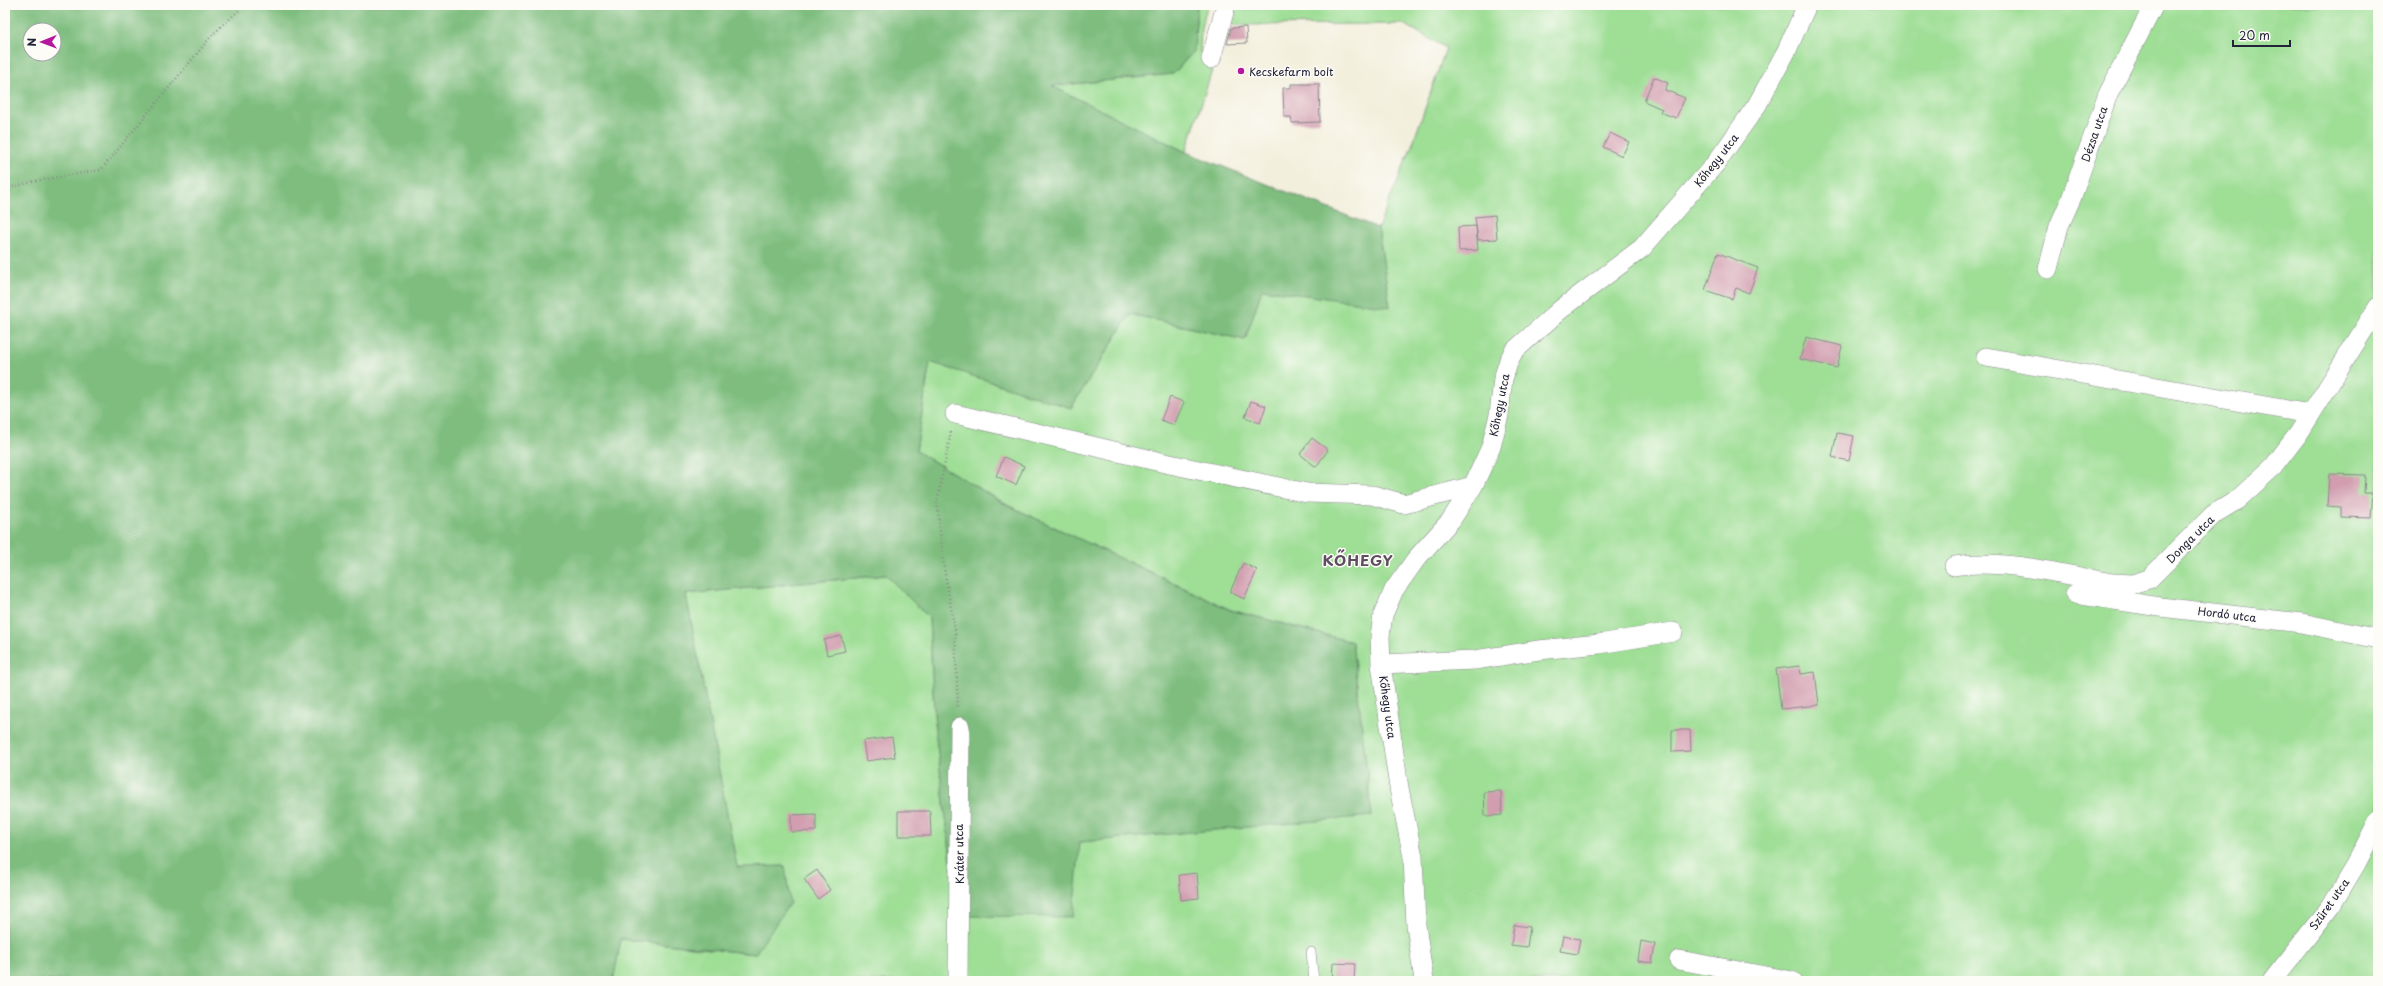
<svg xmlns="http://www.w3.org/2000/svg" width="2383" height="986" font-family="'Playpen Sans',sans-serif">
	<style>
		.green { fill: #9ede95; stroke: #608068 }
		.forest { fill: #7ebd7e; stroke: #50705c; fill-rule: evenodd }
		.building { fill: #d19daf }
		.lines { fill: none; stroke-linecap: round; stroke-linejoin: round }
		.service-casing { stroke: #8a888c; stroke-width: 10 }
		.minor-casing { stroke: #8a888c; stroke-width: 20 }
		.path { stroke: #8a888c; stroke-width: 2.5; stroke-dasharray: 1 3; stroke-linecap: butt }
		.service { stroke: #fff; stroke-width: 9 }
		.minor { stroke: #fff; stroke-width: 19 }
		.poi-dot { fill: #b5179e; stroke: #fdfcf7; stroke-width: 1.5 }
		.labels { text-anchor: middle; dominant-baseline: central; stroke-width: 3; stroke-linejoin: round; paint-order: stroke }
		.poi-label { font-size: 11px; fill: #22223b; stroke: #fdfcf7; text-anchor: start }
		.street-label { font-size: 11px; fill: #22223b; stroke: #fdfcf7 }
		.district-label { font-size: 15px; font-weight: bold; letter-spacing: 1px; fill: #5f4d64; stroke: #fdfcf7 }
	</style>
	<rect width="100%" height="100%" fill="#fdfcf7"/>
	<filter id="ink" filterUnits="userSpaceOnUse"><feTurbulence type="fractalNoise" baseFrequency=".025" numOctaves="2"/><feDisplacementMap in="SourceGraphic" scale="8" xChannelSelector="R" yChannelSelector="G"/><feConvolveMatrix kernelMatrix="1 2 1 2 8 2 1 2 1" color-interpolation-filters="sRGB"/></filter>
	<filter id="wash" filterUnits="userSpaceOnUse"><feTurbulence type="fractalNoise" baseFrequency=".012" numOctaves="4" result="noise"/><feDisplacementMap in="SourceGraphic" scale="16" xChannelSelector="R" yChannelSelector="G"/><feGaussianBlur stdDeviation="0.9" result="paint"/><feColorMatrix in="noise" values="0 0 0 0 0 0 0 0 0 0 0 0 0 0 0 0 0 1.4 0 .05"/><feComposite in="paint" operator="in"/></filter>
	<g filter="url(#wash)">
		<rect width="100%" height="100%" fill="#f3efdd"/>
		<path class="green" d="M1197 5H1208L1201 27 1200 52 1216 58 1186 152 1051 86 1173 74 1194 51Z
			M1224 5H2378V981H613L621 939 755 954 785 866 737 868 686 594 886 575 929 618 935 729 958 916 1080 842 1372 815 1352 642 1231 610 1007 505 916 451 930 361 1071 408 1130 314 1245 340 1262 289 1390 306 1378 228 1413 143 1446 48 1404 24 1220 25Z"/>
		<path class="forest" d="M5 5H1197L1194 51 1173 74 1052 86 1186 152 1378 228 1390 307 1262 289 1245 340 1130 314 1071 408 930 362 916 451 1007 505 1230 610 1352 642 1372 816 1080 842 1073 917 958 916 935 729 929 618 886 575 686 594 737 867 785 866 790 903 755 954 621 939 613 981H5ZM30 30H54V54H30Z"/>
		<g id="blocks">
			<path class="building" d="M1246 27 1247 43 1227 44 1231 28Z
				M1654 77 1668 83 1665 90 1685 98 1676 118 1660 112 1662 109 1644 101Z
				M1291 84H1319L1320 122 1292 123 1291 117H1284L1283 88H1291Z
				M1610 133 1629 142 1622 156 1603 147Z
				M1495 215 1497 239 1478 240 1475 217Z
				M1476 226 1478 250 1459 251 1458 227Z
				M1718 253 1758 268 1749 293 1736 288 1732 299 1705 290Z
				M1806 337 1842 346 1837 368 1800 359Z
				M1170 397 1184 402 1174 425 1161 420Z
				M1251 401 1266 406 1260 423 1245 417Z
				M1837 433 1854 436 1849 461 1832 457Z
				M1312 438 1328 450 1316 467 1300 454Z
				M1004 457 1024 466 1016 485 996 476Z
				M2329 474 2365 475 2364 493H2373L2371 518 2341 517V507L2327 506Z
				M1243 563 1257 570 1244 599 1230 592Z
				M841 636 845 651 827 655 824 640Z
				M1799 666 1801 674 1815 672 1819 705 1781 709 1776 669Z
				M1672 730H1690L1691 751 1672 752Z
				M892 737 895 757 866 761 863 741Z
				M1501 791 1502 815 1485 816 1484 792Z
				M898 811H930L931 836H898Z
				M816 814V831L791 832V815Z
				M817 870 830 890 818 899 804 879Z
				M1197 873 1199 898 1181 900 1179 875Z
				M1514 925 1530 927 1527 947 1511 945Z
				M1563 936 1580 939 1577 954 1560 951Z
				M1641 941 1655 944 1652 963 1638 961Z
				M1333 963 1355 964 1354 981H1332Z"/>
		</g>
	</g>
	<g filter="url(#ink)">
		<use href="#blocks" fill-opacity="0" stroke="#8a888c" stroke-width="1"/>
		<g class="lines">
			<defs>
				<path id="service" d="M1311 952 1314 981"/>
				<path id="minor" d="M1211 59 1226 5
					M2048 269 2059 226 2071 199 2108 94 2154 5
					M1986 357 2310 414
					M955 414 1165 463 1307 493 1372 495 1404 504 1473 486
					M1954 566C2000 558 2066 575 2112 583L2132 584 2149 579 2214 514 2237 500 2273 467 2299 433 2378 307
					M2075 594 2160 607 2302 623 2378 639
					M1381 664 1475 660 1539 650 1599 644 1673 632
					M1679 960 1792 981
					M958 981 960 727
					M1424 981 1416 925 1413 857 1399 788 1381 664 1380 636 1383 615 1394 590 1416 559 1451 520 1473 486 1491 447 1499 415 1503 379 1509 360 1514 351 1560 310 1642 248 1716 163 1757 105 1787 50 1807 5
					M2272 981 2331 906 2356 864 2378 821"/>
			</defs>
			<use href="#service" class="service-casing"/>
			<use href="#minor" class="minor-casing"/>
			<path class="path" d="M5 189 40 180 101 170 213 34 245 5
				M951 432 937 502 944 568 955 630 958 709"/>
			<use href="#service" class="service"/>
			<use href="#minor" class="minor"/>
		</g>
	</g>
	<circle class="poi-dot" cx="1241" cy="71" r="4"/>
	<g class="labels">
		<g class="poi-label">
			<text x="1249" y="71">Kecskefarm bolt</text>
		</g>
		<g class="street-label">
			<text transform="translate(2094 134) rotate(-71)">Dézsa utca</text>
			<text transform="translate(1716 160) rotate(-52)">Kőhegy utca</text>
			<text transform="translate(1499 405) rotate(-79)">Kőhegy utca</text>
			<text transform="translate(2190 539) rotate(-45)">Donga utca</text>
			<text transform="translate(2227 614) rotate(7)">Hordó utca</text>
			<text transform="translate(1388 707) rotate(82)">Kőhegy utca</text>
			<text transform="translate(959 854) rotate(-91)">Kráter utca</text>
			<text transform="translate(2329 904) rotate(-55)">Szüret utca</text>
		</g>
		<g class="district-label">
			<text x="1358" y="559">KŐHEGY</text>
		</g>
	</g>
	<rect width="2383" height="986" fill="none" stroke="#fdfcf7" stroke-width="20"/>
	<g transform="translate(42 42) rotate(269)"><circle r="19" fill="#fdfcf7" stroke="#a5a5ac"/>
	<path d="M0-3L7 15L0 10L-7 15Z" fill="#b5179e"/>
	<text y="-6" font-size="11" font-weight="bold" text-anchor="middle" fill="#22223b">N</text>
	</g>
	<path d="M2233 40v6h57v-6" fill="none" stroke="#22223b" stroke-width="2"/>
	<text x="2239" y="40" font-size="12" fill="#22223b" stroke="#fdfcf7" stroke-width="3" paint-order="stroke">20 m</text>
</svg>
